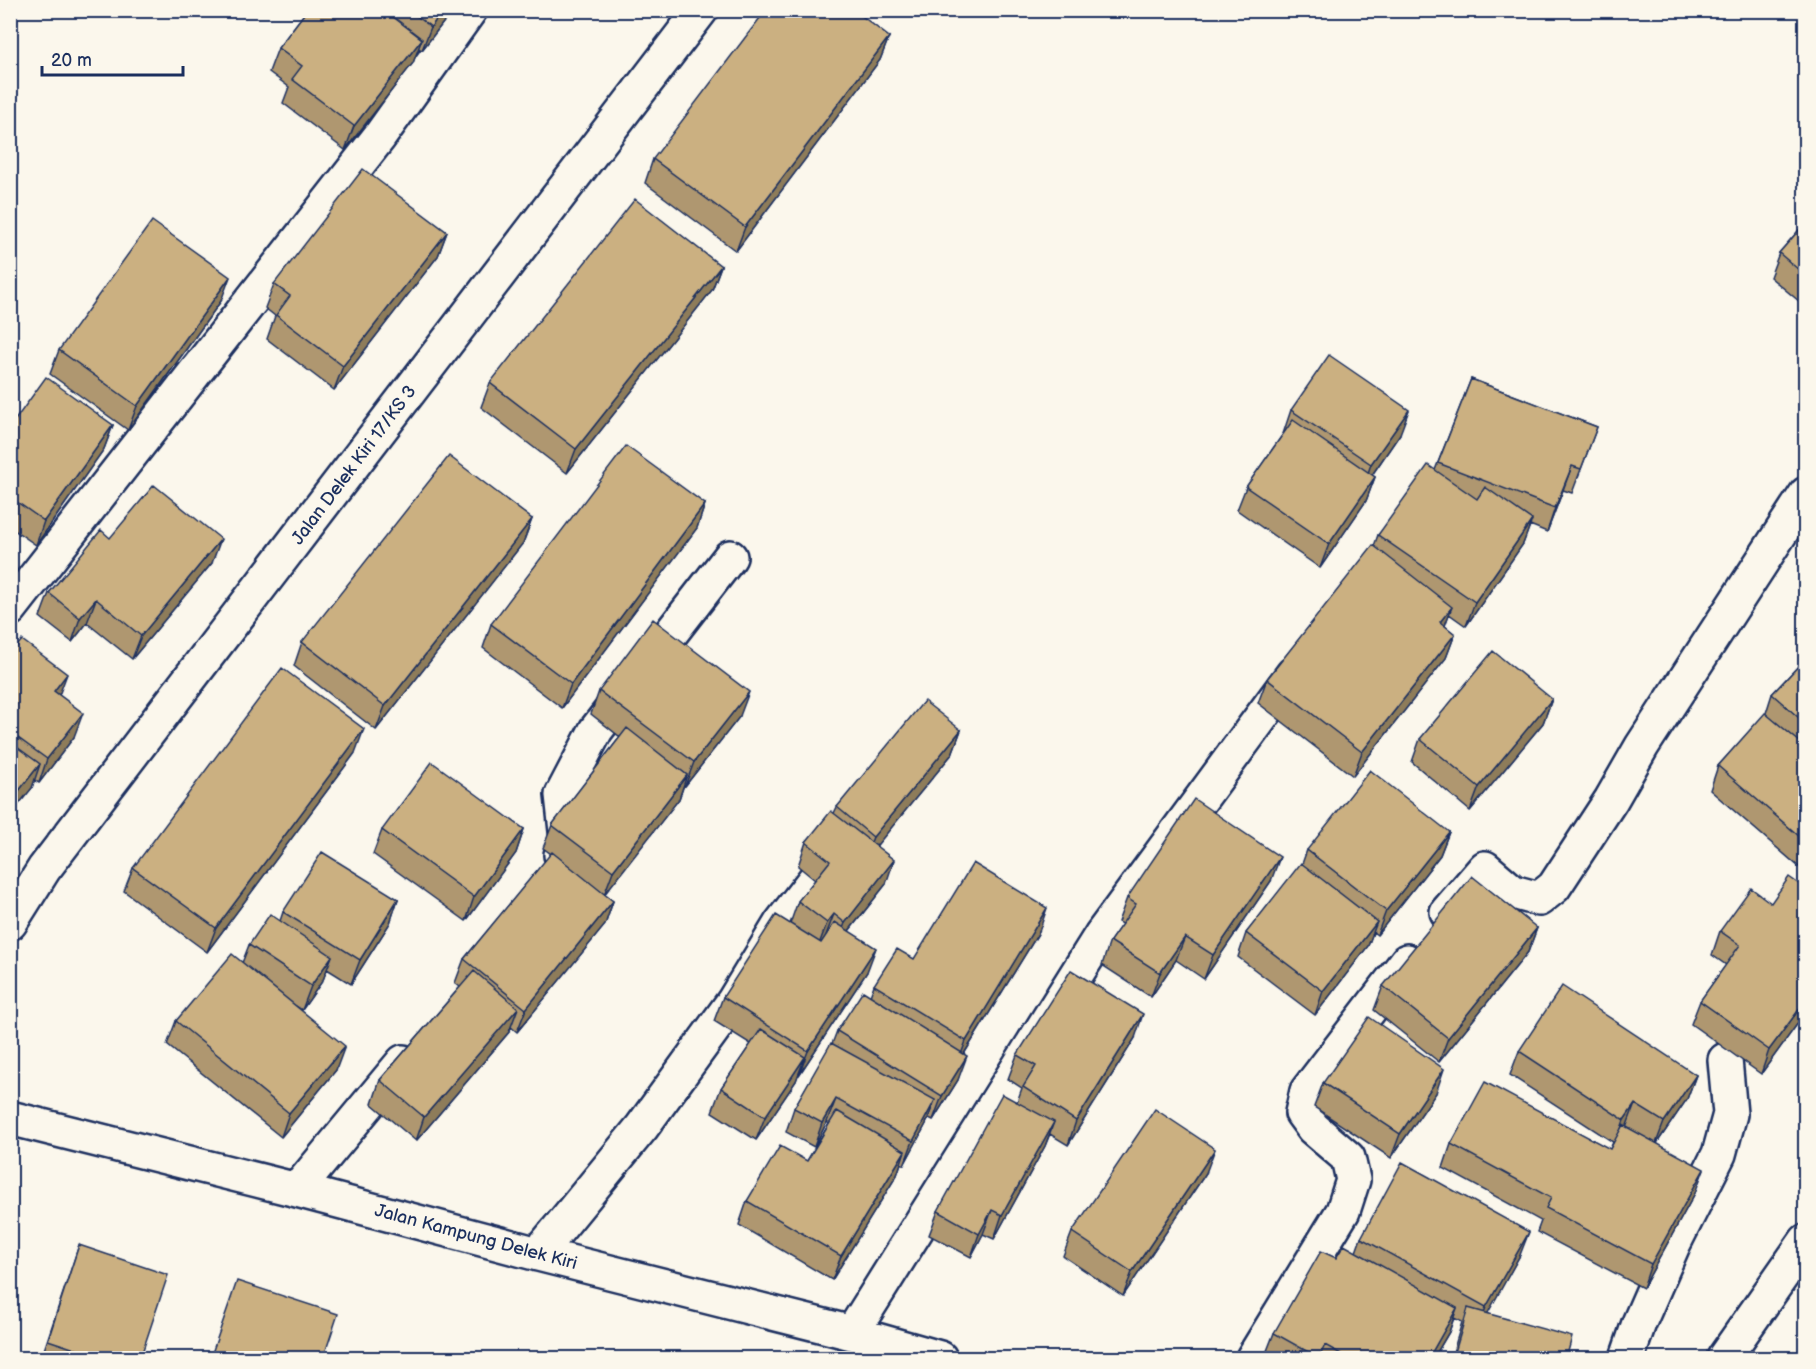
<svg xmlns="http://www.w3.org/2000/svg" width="1816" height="1369" font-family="'Balsamiq Sans',sans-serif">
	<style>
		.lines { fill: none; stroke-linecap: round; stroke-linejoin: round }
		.minor-casing { stroke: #1b2f5e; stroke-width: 38 }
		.minor { stroke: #fbf7ec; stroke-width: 33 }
		.wall { fill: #af976f; stroke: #1b2f5e; stroke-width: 1.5 }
		.shaded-wall { fill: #8e7b5a; stroke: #1b2f5e; stroke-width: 1.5 }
		.building { fill: #cbb081; stroke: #1b2f5e; stroke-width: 1.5 }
		.labels { text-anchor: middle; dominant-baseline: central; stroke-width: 5; stroke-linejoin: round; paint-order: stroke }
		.street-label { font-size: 18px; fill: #1b2f5e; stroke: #fbf7ec }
	</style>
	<rect width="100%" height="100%" fill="#fbf7ec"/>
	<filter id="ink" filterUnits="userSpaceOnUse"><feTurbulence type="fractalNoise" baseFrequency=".0167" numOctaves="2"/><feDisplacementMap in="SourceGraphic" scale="12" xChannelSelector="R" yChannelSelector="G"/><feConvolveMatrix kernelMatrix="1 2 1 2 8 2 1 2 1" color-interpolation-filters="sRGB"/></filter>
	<g filter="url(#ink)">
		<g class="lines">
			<defs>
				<path id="minor" d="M10 609 380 136 470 10
					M561 855 567 840 562 795 596 730 730 557
					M1447 912 1485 868 1513 892 1539 899 1554 887 1611 800 1642 746 1806 494
					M10 923 44 869 701 10
					M10 1118 297 1190 538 1254 852 1333 940 1358
					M297 1190 403 1062
					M538 1254 642 1127 733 1002 781 923 842 844
					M852 1333 1101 935 1293 674
					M1253 1358 1343 1211 1353 1180 1348 1158 1313 1128 1302 1113 1307 1091 1407 961
					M1627 1358 1639 1323 1674 1243 1719 1154 1730 1114 1725 1060
					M1724 1358 1806 1241"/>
			</defs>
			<use href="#minor" class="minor-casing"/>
			<use href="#minor" class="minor"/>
		</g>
		<path class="wall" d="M307 10H453L422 50 418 48 413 63 345 150 283 103 289 87 269 72 278 48Z
			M889 37 880 60 736 251 645 183 653 159Z
			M1806 222V307L1770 277 1779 253Z
			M447 232 438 256 334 390 267 339 275 316 265 308 274 284Z
			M721 266 712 290 567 473 481 407 490 383Z
			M221 301 128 430 50 374 59 350Z
			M1471 379 1597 427 1572 493 1563 490 1547 532 1530 525 1523 544 1466 626 1449 614 1445 626 1455 634 1446 658 1353 776 1258 703 1267 679 1374 546 1378 535 1435 470Z
			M1291 410 1400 434 1372 475 1375 477 1366 501 1320 568 1237 510 1246 487 1283 434Z
			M113 425 104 449 36 545 10 527V427Z
			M705 504 697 528 562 708 483 648 491 624Z
			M532 519 523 543 376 730 294 666 302 642Z
			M110 538 212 563 132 659 87 623 72 642 40 617 49 593Z
			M10 654 59 695 74 737 39 783 34 780 32 788 10 815Z
			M1806 658V873L1710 790 1718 766 1766 713 1772 694Z
			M599 691 740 716 685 786 684 785 679 799 604 894 613 901 605 925 517 1032 511 1027 509 1032 416 1141 372 1104 380 1080 460 987 455 983 464 959 551 854 543 848 552 825 620 737 591 714Z
			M1552 699 1543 723 1470 811 1412 762 1420 739Z
			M961 730 952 754 876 846 886 884 849 931 867 972 799 1075 798 1074 796 1081 756 1140 712 1112 721 1088 751 1044 714 1021 723 997 790 924 798 901 815 880 798 866 806 842 834 813 837 807Z
			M355 753 207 952 124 891 133 868Z
			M524 829 516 853 466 921 373 854 382 830Z
			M1449 832 1440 855 1377 935 1373 932 1368 946 1315 1015 1238 957 1246 933 1302 864 1307 850Z
			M1271 881 1204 979 1176 960 1151 997 1102 965 1110 941 1122 924 1118 922 1127 898Z
			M1806 889V1012L1761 1074 1691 1024 1700 1001 1726 965 1712 955 1720 931 1771 903Z
			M398 899 390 923 351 984 327 969 323 980 302 1010 296 1006 336 1070 281 1137 167 1045 176 1021 242 963 249 945 280 921 283 912Z
			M1537 928 1528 952 1439 1062 1374 1010 1383 986Z
			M1039 932 964 1054 958 1080 933 1120 929 1118 926 1124 904 1165 901 1163 897 1175 832 1280 739 1225 747 1201 807 1161 829 1124 827 1122 814 1147 786 1132 794 1108 832 1044 837 1031 870 996 874 985 914 959Z
			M1135 1038 1068 1145 1050 1134 1045 1146 994 1239 983 1234 971 1257 929 1235 938 1211 1017 1102 1022 1088 1008 1079 1017 1055Z
			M1519 1051 1696 1075 1687 1099 1657 1143 1695 1193 1643 1288 1537 1232 1541 1221 1443 1168 1451 1144 1610 1149 1613 1142 1510 1075Z
			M1323 1083 1436 1093 1391 1158 1314 1107Z
			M1206 1173 1123 1296 1063 1256 1072 1232Z
			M1361 1238 1520 1255 1487 1313 1566 1359H1451L1462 1322 1454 1318 1449 1332 1433 1359H1269L1265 1356 1274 1333 1356 1252Z
			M79 1245 140 1359H41Z"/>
		<path class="shaded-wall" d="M443 10H453L422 50 431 27Z
			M889 37 880 60 736 251 745 227Z
			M422 39 413 63 345 150 354 126Z
			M447 232 438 256 334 390 343 366Z
			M721 266 712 290 567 473 576 449Z
			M230 277 221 301 128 430 137 406Z
			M1409 410 1400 434 1363 488 1371 464Z
			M113 425 104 449 36 545 44 521Z
			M1572 466 1563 490 1547 532 1555 508Z
			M1375 477 1366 501 1320 568 1329 544Z
			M705 504 697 528 562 708 571 684Z
			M532 519 523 543 376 730 385 706Z
			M1532 520 1523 544 1466 626 1475 602Z
			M221 539 212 563 132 659 141 636Z
			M96 599 87 623 72 642 80 618Z
			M1452 607 1443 630 1440 622Z
			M1455 634 1446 658 1353 776 1362 752Z
			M67 674 58 698 54 691Z
			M749 692 740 716 685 786 694 762Z
			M1552 699 1543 723 1470 811 1479 787Z
			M83 713 74 737 39 783 47 759Z
			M364 729 355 753 207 952 216 928Z
			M961 730 952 754 864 861 873 837Z
			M40 764 32 788 10 815V802Z
			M687 775 679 799 604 895 613 871Z
			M524 829 516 853 466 921 474 897Z
			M1449 832 1440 855 1377 935 1386 911Z
			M1280 857 1271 881 1204 979 1213 955Z
			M894 860 886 884 836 947 845 923Z
			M398 899 390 923 351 984 360 960Z
			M613 901 605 925 517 1032 526 1009Z
			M1047 908 1039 932 957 1065 966 1041Z
			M834 914 825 938 818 947 827 923Z
			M1377 922 1368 946 1315 1015 1323 991Z
			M1537 928 1528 952 1439 1062 1448 1038Z
			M1185 937 1176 960 1151 997 1160 973Z
			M876 948 867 972 799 1075 808 1051Z
			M332 956 323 980 302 1010 311 986Z
			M1806 1000V1012L1761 1074 1769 1050Z
			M518 1008 509 1032 416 1141 424 1117Z
			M1143 1014 1135 1038 1068 1145 1076 1121Z
			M345 1046 336 1070 281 1137 289 1113Z
			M967 1056 958 1080 933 1120 942 1096Z
			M805 1057 796 1081 756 1140 765 1117Z
			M1444 1069 1436 1093 1391 1158 1400 1134Z
			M1696 1075 1687 1099 1655 1146 1664 1122Z
			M836 1099 827 1122 814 1147 822 1123Z
			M935 1100 926 1124 904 1165 913 1141Z
			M1635 1104 1626 1128 1616 1144 1624 1120Z
			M1054 1122 1045 1146 994 1239 1002 1215Z
			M1215 1149 1206 1173 1123 1296 1132 1272Z
			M905 1151 897 1175 832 1280 841 1256Z
			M1704 1169 1695 1193 1643 1288 1651 1264Z
			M992 1210 983 1234 971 1257 979 1234Z
			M1529 1232 1520 1255 1478 1331 1486 1307Z
			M1457 1308 1449 1332 1433 1359H1428Z"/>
		<path class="building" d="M307 10H384L422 39 354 126 292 79 302 66 278 48Z
			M409 10H443L431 27Z
			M766 10H854L889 37 745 227 653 159Z
			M363 169 447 232 343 366 276 315 290 296 274 284Z
			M635 199 721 266 576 449 490 383Z
			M152 221 230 277 137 406 59 350Z
			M1806 222V276L1779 253Z
			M1329 355 1409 410 1371 464 1291 410Z
			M46 377 113 425 44 521 10 497V427Z
			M1471 379 1597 427 1581 469 1572 466 1555 508 1438 463Z
			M1293 420 1375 477 1329 544 1246 487Z
			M626 446 705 504 571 684 491 624Z
			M449 456 532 519 385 706 302 642Z
			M1428 465 1477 499 1485 487 1532 520 1475 602 1378 535Z
			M154 485 221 539 141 636 96 599 80 618 49 593 101 530 110 538Z
			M1373 545 1452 607 1440 622 1455 634 1362 752 1267 679Z
			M653 619 749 692 694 762 599 691Z
			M22 640 67 674 54 691 83 713 47 759 10 732V654Z
			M1493 651 1552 699 1479 787 1420 739Z
			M1806 658V724L1772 694Z
			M282 668 364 729 216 928 133 868Z
			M924 701 961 730 873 837 837 807Z
			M1765 713 1806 747V842L1718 766Z
			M627 728 687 775 613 871 552 825Z
			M10 742 40 764 10 802Z
			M432 762 524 829 474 897 382 830Z
			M1370 770 1449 832 1386 911 1307 850Z
			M1194 799 1280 857 1213 955 1185 937 1160 973 1110 941 1136 904 1127 898Z
			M831 811 894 860 845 923 834 914 827 923 798 901 830 861 806 842Z
			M322 852 398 899 360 960 283 912Z
			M552 852 613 901 526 1009 464 959Z
			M973 863 1047 908 966 1041 874 985 897 949 914 959Z
			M1301 863 1377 922 1323 991 1246 933Z
			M1472 876 1537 928 1448 1038 1383 986Z
			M1789 877 1806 889V1000L1769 1050 1700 1001 1740 945 1720 931 1751 888 1771 903Z
			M270 914 332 956 311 986 249 945Z
			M776 915 821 943 835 922 876 948 808 1051 723 997Z
			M232 954 345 1046 289 1113 176 1021Z
			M1071 970 1143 1014 1076 1121 1023 1087 1036 1066 1017 1055Z
			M474 971 518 1008 424 1117 380 1080Z
			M1562 986 1696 1075 1664 1122 1635 1104 1624 1120 1519 1051Z
			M863 991 967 1056 942 1096 837 1031Z
			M1369 1017 1444 1069 1400 1134 1323 1083Z
			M761 1029 805 1057 765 1117 721 1088Z
			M831 1043 935 1100 913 1141 836 1099 822 1123 794 1108Z
			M1485 1082 1610 1149 1623 1125 1704 1169 1651 1264 1546 1208 1551 1198 1451 1144Z
			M1002 1094 1054 1122 1002 1215 992 1210 979 1234 938 1211Z
			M1155 1109 1215 1149 1132 1272 1072 1232Z
			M837 1111 905 1151 841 1256 747 1201 780 1146 807 1161Z
			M1402 1162 1529 1232 1486 1307 1361 1238Z
			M79 1245 168 1275 140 1359H105L48 1340Z
			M1344 1245 1457 1308 1428 1359H1350L1325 1345 1319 1358 1274 1333 1321 1251 1336 1258Z
			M237 1281 338 1314 323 1359H210Z
			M1468 1308 1572 1337 1566 1359H1453Z"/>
	</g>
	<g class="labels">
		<g class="street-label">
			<text transform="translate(354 465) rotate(-53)">Jalan Delek Kiri 17/KS 3</text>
			<text transform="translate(476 1237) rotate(15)">Jalan Kampung Delek Kiri</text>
		</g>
	</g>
	<rect width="1816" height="1369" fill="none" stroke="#fbf7ec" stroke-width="36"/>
	<rect x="18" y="18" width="1780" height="1333" fill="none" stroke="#1b2f5e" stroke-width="2" filter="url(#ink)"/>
	<path d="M42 66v9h141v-9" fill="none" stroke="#1b2f5e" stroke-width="3"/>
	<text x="51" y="66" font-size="18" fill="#1b2f5e" stroke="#fbf7ec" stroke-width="4.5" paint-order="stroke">20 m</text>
</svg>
